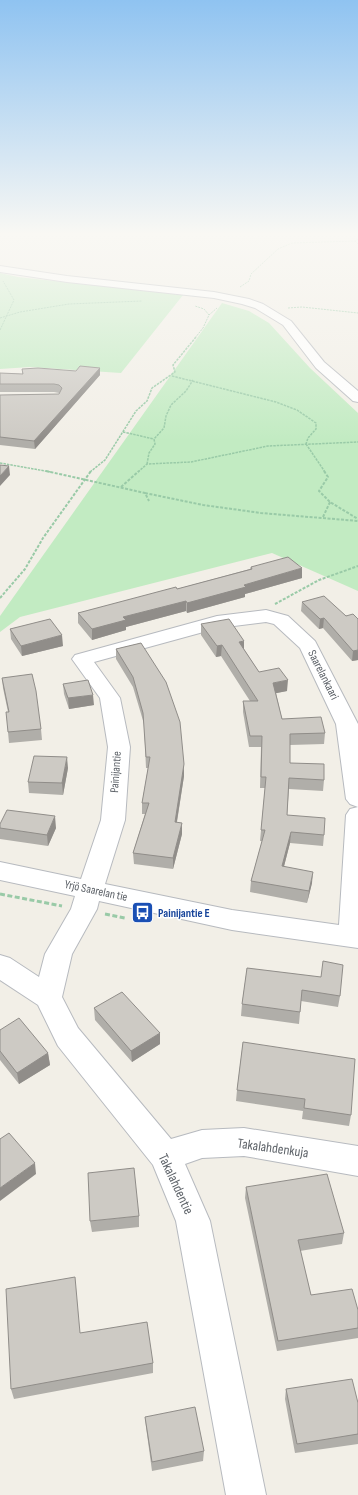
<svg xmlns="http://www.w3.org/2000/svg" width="358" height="1495" font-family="'Sofia Sans Condensed',sans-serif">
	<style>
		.green { fill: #c2ebc2 }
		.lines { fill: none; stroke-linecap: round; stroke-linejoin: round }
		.minor-casing { stroke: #b7babf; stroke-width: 2 }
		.path-far3 { stroke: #99caa7; stroke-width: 1; stroke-dasharray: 2 1; stroke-linecap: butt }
		.path-far2 { stroke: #99caa7; stroke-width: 1.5; stroke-dasharray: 2.5 1; stroke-linecap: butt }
		.path-far1 { stroke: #99caa7; stroke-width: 2; stroke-dasharray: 3 1.5; stroke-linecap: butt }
		.path { stroke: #99caa7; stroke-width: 3; stroke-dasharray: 5 2.5; stroke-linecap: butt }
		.minor { fill: #fff; fill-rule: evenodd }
		.wall { fill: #b0aea9 }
		.shaded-wall { fill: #908d89 }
		.building { fill: #cdcac4; stroke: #908d89 }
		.labels { text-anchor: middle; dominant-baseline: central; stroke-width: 3; stroke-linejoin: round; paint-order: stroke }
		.street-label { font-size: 12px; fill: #5e6369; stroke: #fff }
		.transit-label { font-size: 12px; font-weight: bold; fill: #164399; stroke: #fff; text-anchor: start }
		.near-street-label { font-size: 14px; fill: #5e6369; stroke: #fff }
	</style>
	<rect width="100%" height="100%" fill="#f2efe7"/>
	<path class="green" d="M0 273 18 277 183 295 121 373 30 367 0 369Z
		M222 303 249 311 269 323 310 368 358 413V591L272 553 20 617 0 632V616Z"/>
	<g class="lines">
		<defs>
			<path id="minor" d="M0 266 67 276 214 292 249 299 263 304 291 321 324 362 358 391V402L353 401 316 368 283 325 255 308 242 304 214 298 67 282 0 272Z
				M266 610 288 616 315 641 358 724V807L350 804 346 799 336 724 300 648 274 624 266 622 218 628 94 662 120 698 130 747 125 820 105 884 232 910 339 925 346 815 350 809 358 807V948L232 930 99 901 97 909 72 954 62 997 78 1028 171 1139 202 1130 244 1128 358 1146V1176L244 1156 202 1158 185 1164 210 1221 266 1495H226L176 1221 153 1165 58 1046 38 1005 0 980V955L10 958 39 977 45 954 71 909 75 896 0 880V862L81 879 101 820 108 747 100 698 72 659 75 655 217 616Z"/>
		</defs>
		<use href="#minor" class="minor-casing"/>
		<path class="path-far3" d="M355 241 358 244
			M240 287 249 281 251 274 278 249 292 243 355 241 358 239
			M288 308 302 307 358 313
			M209 315 217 308
			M0 318 20 312 69 304 142 301
			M0 330 14 300 3 281
			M195 338 203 328 209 315 204 309 195 306"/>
		<path class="path-far2" d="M172 376 276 402 297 410 316 423V429L308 438 306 444
			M123 432 154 439
			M306 444 325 472
			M0 463 51 472
			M147 464 149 453 155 444 154 439 164 428 166 416 171 405 186 391 193 380
			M90 472 105 460 136 411 147 401 152 388 175 372 173 365 196 337
			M138 472 147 464 191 462 268 446 358 442"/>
		<path class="path-far1" d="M46 471 145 493 149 501
			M324 471 328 477 319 491 330 502 358 519
			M121 487 139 471
			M145 493 203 505 261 513 358 521
			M323 517 330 502
			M0 598 25 569 43 538 91 471
			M275 604 319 580 358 566"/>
		<path class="path" d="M0 894 62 906
			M105 914 125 918"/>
		<use href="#minor" class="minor"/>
	</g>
	<path class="wall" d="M100 368V375L35 449 0 445V395L59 394V393L54 392H0V373L22 374V369L76 371Z
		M251 567 302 578 245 594V597L187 613 186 611 126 627V630L92 640 78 623V613L177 589 250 569Z
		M302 602 358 619V660L352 661 323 628 319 629 301 611Z
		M201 624 244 649 259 672 287 691 276 693 282 719 325 733 324 744 290 745V763L324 780 323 791 289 789 287 815 324 835 323 846 290 843 284 866 312 883 307 903 250 892 251 881 262 841H260L265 788H260L261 747H249L243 712V701H250L221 656 216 657 201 635Z
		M10 629 63 646 22 656 11 639Z
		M141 643 184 776 177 822 182 834 173 869 134 864 133 853 145 814H142V803L148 768H146L144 724 133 687 116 659V649Z
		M2 678 41 729 42 740 9 743 8 732V712L3 688Z
		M63 684 94 705 69 709 64 694Z
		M68 768 63 795 29 793 28 782Z
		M0 824 56 828 48 846 0 839Z
		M247 968 340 996 338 1007 301 1001 299 1024 241 1016 242 1004Z
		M94 1008 160 1044 132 1062 95 1020Z
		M0 1030 48 1053 50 1065 19 1084 0 1060Z
		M243 1042 351 1115 349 1126 302 1119 303 1111 236 1101 237 1090Z
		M246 1187 344 1233 342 1244 300 1251 311 1295 358 1310V1338L277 1351 245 1198Z
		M139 1216V1227L92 1232 90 1221Z
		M80 1333 153 1363V1373L14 1399 11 1389Z
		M286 1389 358 1403V1444L295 1453 285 1399Z
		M145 1417 204 1451 203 1461 152 1471 146 1427Z"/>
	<path class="shaded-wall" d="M100 368V375L35 449 34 441Z
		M9 466 10 475 0 486V476Z
		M302 568V578L245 594V597L187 613V603L244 585Z
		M186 601V611L126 627V630L92 640V629L123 617Z
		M324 618 323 628 319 629 320 619Z
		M62 635 63 646 22 656 21 646Z
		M244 641V651L239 642Z
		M222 645 221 656 216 657 217 646Z
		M358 650V660L352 661 353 651Z
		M288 680 287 691 272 694 273 683Z
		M93 695 94 705 69 709 68 698Z
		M67 757 68 768 63 795 62 783Z
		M184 764V776L175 833V822Z
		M55 816 56 828 48 846 47 835Z
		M182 823V834L173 869V858Z
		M291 832 290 843 281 878 282 866Z
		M313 872 312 883 307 903 309 891Z
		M160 1033V1044L132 1062 131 1051Z
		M48 1053 50 1065 19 1084 17 1073Z
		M35 1163 36 1174 0 1201V1188Z"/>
	<path class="building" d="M80 366 100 368 34 441 0 437V395L59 394 62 388 59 385 54 384H0V373L23 374 22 369 38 368 76 371Z
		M0 465 9 466 0 476Z
		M288 557 302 568 244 585 246 587 187 603 186 601 123 617 126 620 92 629 78 613 176 587 177 589 252 569 251 567Z
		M324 596 346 616 353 614 358 619V650L353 651 324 618 320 619 302 602Z
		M50 619 62 635 21 646 10 629Z
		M229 619 244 641 239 642 259 672 279 668 288 680 273 683 282 719 321 717 325 733 290 734V763L324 764V780L289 778 287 815 325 818 324 835 291 832 282 866 313 872 309 891 251 881 265 830H261L266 777H261L262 736H250L243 701H258L222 645 217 646 201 624Z
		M141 643 166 682 180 722 184 764 175 822 182 823 173 858 133 853 149 803H142L150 757H146L143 713 133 677 116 649Z
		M32 674 36 691 41 729 8 732 6 712H9L2 678Z
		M88 680 93 695 68 698 63 684Z
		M34 756 67 757 62 783 28 782Z
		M7 810 55 816 47 835 0 828V824Z
		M323 961 343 965 340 996 302 990 300 1012 242 1004 247 968 321 977Z
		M122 992 160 1033 131 1051 94 1008Z
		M19 1018 48 1053 17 1073 0 1051V1030Z
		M243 1042 355 1059 351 1115 304 1108 305 1099 237 1090Z
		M9 1133 35 1163 0 1188V1139Z
		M134 1168 139 1216 90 1221 88 1173Z
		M327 1174 344 1233 298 1240 311 1295 352 1289 358 1310V1328L278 1341 246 1187Z
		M75 1277 80 1333 147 1322 153 1363 11 1389 6 1289Z
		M352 1379 358 1403V1434L297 1444 286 1389Z
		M195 1407 204 1451 152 1462 145 1417Z"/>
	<linearGradient id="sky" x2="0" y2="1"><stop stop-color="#8fc3f1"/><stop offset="0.53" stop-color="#f9f8f4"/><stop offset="1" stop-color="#f9f8f4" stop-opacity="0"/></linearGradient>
	<rect width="358" height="441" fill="url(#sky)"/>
	<defs>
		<symbol id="bus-square" viewBox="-11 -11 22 22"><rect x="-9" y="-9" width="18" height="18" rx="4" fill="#1a4fb4" stroke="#fff"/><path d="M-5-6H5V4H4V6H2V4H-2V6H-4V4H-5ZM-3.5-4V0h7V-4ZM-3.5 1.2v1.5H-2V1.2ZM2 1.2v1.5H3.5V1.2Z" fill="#fff"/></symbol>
	</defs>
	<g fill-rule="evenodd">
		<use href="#bus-square" x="130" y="900" width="25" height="25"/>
	</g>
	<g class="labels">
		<g class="street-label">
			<text transform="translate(323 675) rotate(63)">Saarelankaari</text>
			<text transform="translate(116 772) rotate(-86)">Painijantie</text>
			<text transform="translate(96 891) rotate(12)">Yrjö Saarelan tie</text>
		</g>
		<g class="transit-label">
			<text x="158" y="913">Painijantie E</text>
		</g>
		<g class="near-street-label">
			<text transform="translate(273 1148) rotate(8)">Takalahdenkuja</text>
			<text transform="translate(176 1184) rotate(65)">Takalahdentie</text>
		</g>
	</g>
</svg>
